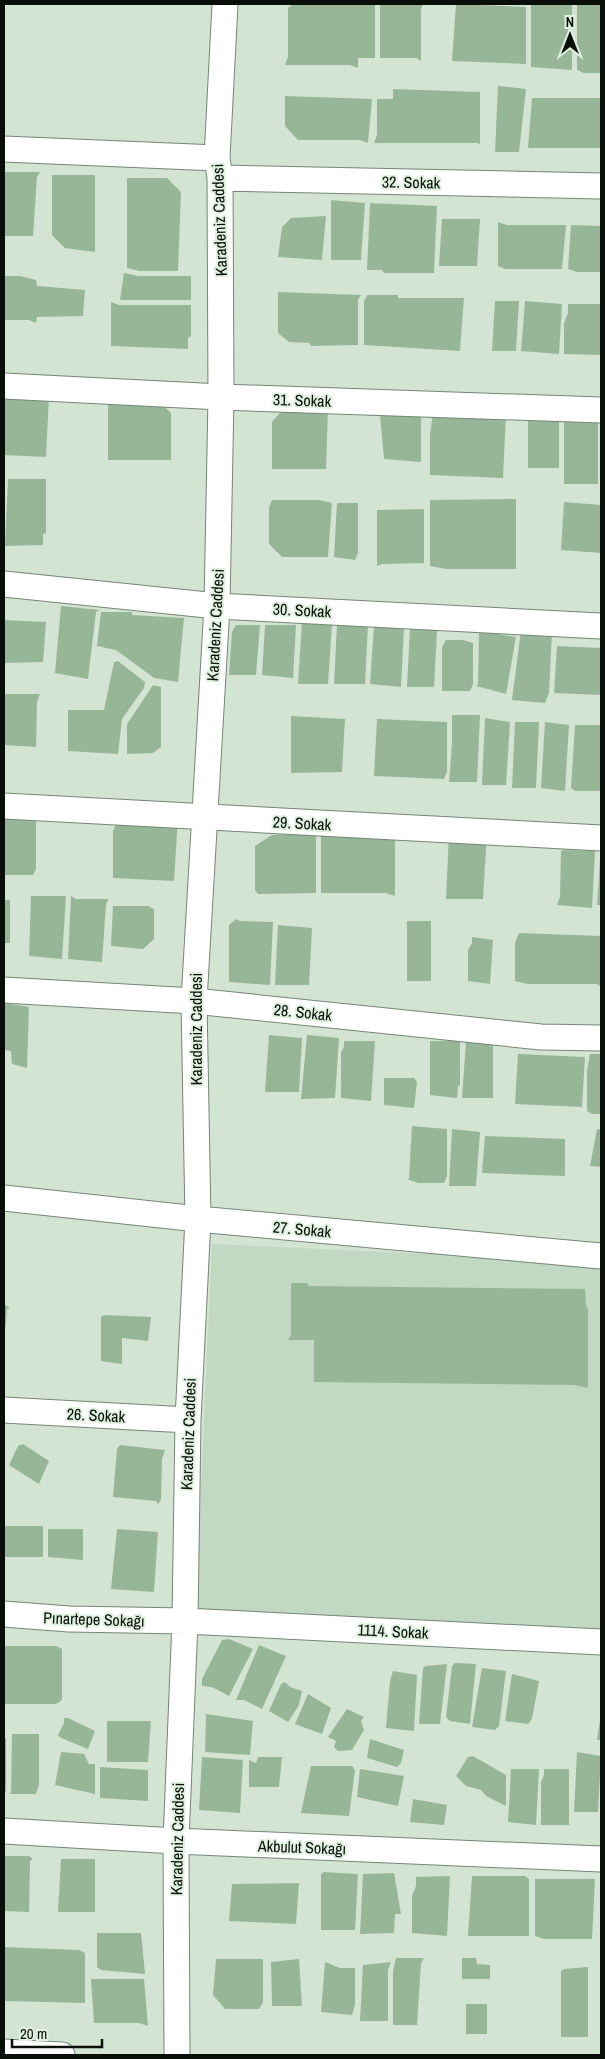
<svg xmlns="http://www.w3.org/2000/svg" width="605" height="2059" font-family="'Archivo Narrow',sans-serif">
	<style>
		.built { fill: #c1d8c2 }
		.building { fill: #97b698 }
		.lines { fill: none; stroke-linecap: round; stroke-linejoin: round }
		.minor-casing { stroke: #768676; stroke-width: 27 }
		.minor { stroke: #fff; stroke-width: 25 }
		.labels { text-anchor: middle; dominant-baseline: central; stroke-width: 4; stroke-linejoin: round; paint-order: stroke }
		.street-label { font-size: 16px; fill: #090e09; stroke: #e0f1e0 }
	</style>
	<rect width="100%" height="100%" fill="#d3e4d3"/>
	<path class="built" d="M212 1244 601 1262V1636L195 1618Z"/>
	<path class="building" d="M293 4H375V58H358V68L350 65H285L288 57V8Z
		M380 4H423L421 9V61L416 58H380Z
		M456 4 526 7V64L452 61Z
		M531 4H572V70L531 67Z
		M577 4H601V73H584L577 70Z
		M498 86 526 89 519 152H495Z
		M393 89 480 92V145L478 143H374L377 135V99H393Z
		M285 96 372 99 368 143 360 140H298L285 126Z
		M532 98H601V148H528Z
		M4 172H40L37 177 33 236H4Z
		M52 175H95V252L65 248 52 235Z
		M127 178H167L181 192 178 271H140L127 268Z
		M331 200 365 203 361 260H331Z
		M370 203 437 206 434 273H384L382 270H367Z
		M326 216 322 260 278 257 282 227 291 218Z
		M442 219H480L477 266H439Z
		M498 222 507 225H566L562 269H505L498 266Z
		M571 225 601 226V272H577L568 269Z
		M124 273 138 276H191V300H120Z
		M4 276H20L36 280 37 286 85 290 83 316 37 317 36 323 29 320H4Z
		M278 292 361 295 358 300V345L311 346 309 343 289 342 278 333Z
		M367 295H398V298H464L460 351 364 345V301Z
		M495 301H519L516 351H492Z
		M525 301 562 304 559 354 521 351Z
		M111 302 119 305H191V336L188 338V349L111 346Z
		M568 304H601V355L564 354V323L568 313Z
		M4 395 49 397 46 457 4 455Z
		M108 400H158L171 413V460H108Z
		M285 407 328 409 326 469H272V422Z
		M528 408 559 411V468H528Z
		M433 412 506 414 503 478 430 475V435Z
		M380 415H421V462L384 459Z
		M564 417H598V484H564Z
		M8 479H46V533L43 534V545L5 546Z
		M516 499V569H446L430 566V500Z
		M272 500H319L332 503 328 557H282L269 544V507Z
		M564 502 601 505V553L561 550Z
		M337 503H358V553L355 560 334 557Z
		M424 509V563L382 564 377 566V510Z
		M61 606 99 610 96 612 88 679 55 673Z
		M101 612H132V615L184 618 178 682 154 678 116 650 97 646Z
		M4 620 46 622 43 662 4 663Z
		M302 621 332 625 328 684H298Z
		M236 625H260L256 675H229L232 632Z
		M265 625H296L293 678 262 675Z
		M337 625H368L365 684H334Z
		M374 625 404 628 401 687 370 684Z
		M440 627 437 632 434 687H407L410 628Z
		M521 630 552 633 549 693 545 703 512 700Z
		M479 631 516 637 506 694 476 686 478 685Z
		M446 640H463L473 643V684L470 691H442V647Z
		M557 646 601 648V695L554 693Z
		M118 661 145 682 144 688 122 719 118 754 68 751V710H104L114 662Z
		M153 685 161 687V747L153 753 127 754V724Z
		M4 694H40L37 702 36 747 4 745Z
		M452 715H480L477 782H449L452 744Z
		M291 716 345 719 342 772 291 773Z
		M485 718 510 722 506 785H482Z
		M377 719 447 722V772L444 779 374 776Z
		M515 722H539L536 788H512Z
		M545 722 569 725 565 791 541 788Z
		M575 725H601V791H575L571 788Z
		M5 811 36 815V869L33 875H5Z
		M178 817 174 881 113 878V831L117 822Z
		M487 832 483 899H446L449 833Z
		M312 833 316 836V893L258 894 255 890V846L272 835Z
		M321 836 395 837V896L386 893H321Z
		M564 850 595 851 592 908 557 905 560 897 561 851Z
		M600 860H601V905H597Z
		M31 896H66L62 959 29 956Z
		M71 896 76 899H109L106 904 102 962 68 959Z
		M4 900H10V943H4Z
		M113 906H148L154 909V939L143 949 111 946Z
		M236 919 240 921 273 922 270 985 229 982V925Z
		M407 921H431V981H407Z
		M278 925 312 928 309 985H275Z
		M519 933 601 936V987L597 984H528L515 981V943Z
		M472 937 493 940 490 984 468 981V950L472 943Z
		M4 1003 29 1007 27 1068 12 1064 11 1051 4 1050Z
		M269 1035 302 1038 299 1092H265Z
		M307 1035 339 1038 335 1098 301 1099Z
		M344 1041H375L371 1101 341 1098V1052L344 1047Z
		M430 1041H460V1085L458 1086 457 1098 430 1095Z
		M466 1041H493V1098H462Z
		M518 1054 585 1057 582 1107 515 1104Z
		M590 1054H601V1114H592L587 1111V1071Z
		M384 1078H414L417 1082 414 1108 384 1105Z
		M412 1126 447 1129V1176L444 1183H418L407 1179 409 1178Z
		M452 1129 480 1132 476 1186H449Z
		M597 1129 601 1130V1167L590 1166Z
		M485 1136 565 1139V1176L482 1173Z
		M291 1283H307L309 1286 585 1289 586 1307 588 1308V1388L574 1385 314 1382V1340H288L291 1335Z
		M4 1304 10 1308 7 1309 5 1333H4Z
		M104 1315 151 1317 148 1341 122 1338V1364L101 1361V1317Z
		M23 1444 49 1461 39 1484 9 1465 18 1446Z
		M120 1445 165 1450 162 1459 161 1500 158 1504 156 1501 113 1497 117 1449Z
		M4 1526H43V1557H4Z
		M48 1529H83V1560L48 1557Z
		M117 1529 158 1532 154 1592 111 1589Z
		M229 1639 253 1649 229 1696 212 1687 202 1686V1679L222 1640Z
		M259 1645 286 1656 262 1709 244 1700H236Z
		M4 1646H56L62 1649V1700L56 1704H4Z
		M455 1663 476 1664 470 1724 450 1721 446 1717 452 1666Z
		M447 1664 440 1724H419L423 1668 426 1666Z
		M482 1668 506 1671 499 1726 495 1730 472 1727Z
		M393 1671 417 1675 414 1731 386 1728 390 1681Z
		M512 1674 539 1681 532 1719 528 1724 505 1721Z
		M285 1682 290 1687 302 1691 299 1705 288 1722 269 1711 281 1684Z
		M308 1694 331 1708 322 1734 295 1724Z
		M347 1709 364 1717 361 1721 364 1730 352 1750 338 1751 334 1747 336 1741 328 1737Z
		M206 1714 253 1721 250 1755 205 1752Z
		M64 1718H68L95 1731 88 1749 61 1738 58 1735 64 1723Z
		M600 1720 601 1740H597Z
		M107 1721H151L148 1762H107Z
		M12 1734H39V1785L36 1794H8L11 1793Z
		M4 1738H6V1791L4 1793Z
		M370 1739 404 1750 401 1763 397 1767 367 1758Z
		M61 1752 84 1754 89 1764H95V1794L55 1785Z
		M577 1752 601 1756 598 1812H574Z
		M473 1756 506 1775V1806L486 1796 481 1790 466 1786 456 1776 468 1757Z
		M202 1757 243 1760 240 1813 199 1810Z
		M258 1757H282L279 1787H249V1760L256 1763Z
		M311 1766H352L355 1770 349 1816 301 1813Z
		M100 1767 148 1770V1801L100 1798Z
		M360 1769 404 1776 398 1806 357 1797Z
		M511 1769H539L536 1825 508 1822Z
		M544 1769H569V1825H541V1782L544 1775Z
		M413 1799 447 1805 444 1825 410 1822Z
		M4 1856H29L33 1859 30 1861 29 1912 4 1911Z
		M61 1859H95V1912H58Z
		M324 1872 358 1874 355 1930H321V1874Z
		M394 1873 401 1914H395L394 1933 360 1934 363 1874Z
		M450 1876 447 1936 412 1933V1896L416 1886V1877Z
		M472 1876H525L529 1879V1936H468Z
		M535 1879H595L592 1939H544L535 1936Z
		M299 1883 296 1924 229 1921 232 1884Z
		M97 1933H141L145 1974 101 1970 97 1967Z
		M4 1947 79 1950 85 1953V2003L4 2001Z
		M396 1958H424L421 1963 417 2025H393V1971Z
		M462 1958H476L477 1964 490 1965V1979H462Z
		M216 1959H263V2002L259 2009H225L213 1995Z
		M299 1959 302 2006H272L271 1962Z
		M325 1962 340 1968H355V2005L352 2015 321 2012Z
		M391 1962 388 1970V2021H360L363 1965Z
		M588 1967V2037H561V1971L564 1969Z
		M91 1979H144L148 2026 139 2023H94Z
		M466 2004H487V2034H466Z"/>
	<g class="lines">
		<defs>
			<path id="minor" d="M4 149 217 158
				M220 178 601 186
				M4 386 221 397 601 410
				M4 584 217 606 601 626
				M4 806 601 838
				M4 990 194 1001 541 1037 601 1038
				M4 1198 198 1219 601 1256
				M4 1410 188 1420
				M4 1614 69 1619 185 1621 601 1642
				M4 1831 176 1841 601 1859
				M4 2052 62 2055
				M177 2055 176 1841 185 1621 188 1420 198 1219 194 1001 217 606 221 397 220 178 217 158 225 4"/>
		</defs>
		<use href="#minor" class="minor-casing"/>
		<use href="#minor" class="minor"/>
	</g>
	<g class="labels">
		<g class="street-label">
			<text transform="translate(411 182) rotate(1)">32. Sokak</text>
			<text transform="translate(219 220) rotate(-92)">Karadeniz Caddesi</text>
			<text transform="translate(302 400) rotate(2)">31. Sokak</text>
			<text transform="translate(302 610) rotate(3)">30. Sokak</text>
			<text transform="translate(215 625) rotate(-87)">Karadeniz Caddesi</text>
			<text transform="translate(302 823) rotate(3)">29. Sokak</text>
			<text transform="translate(303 1012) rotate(6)">28. Sokak</text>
			<text transform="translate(196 1029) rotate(-90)">Karadeniz Caddesi</text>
			<text transform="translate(302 1229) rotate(5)">27. Sokak</text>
			<text transform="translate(96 1415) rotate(3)">26. Sokak</text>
			<text transform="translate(188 1434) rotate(-88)">Karadeniz Caddesi</text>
			<text transform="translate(94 1619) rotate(2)">Pınartepe Sokağı</text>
			<text transform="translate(393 1631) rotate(3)">1114. Sokak</text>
			<text transform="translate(177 1839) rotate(-89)">Karadeniz Caddesi</text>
			<text transform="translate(302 1847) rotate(2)">Akbulut Sokağı</text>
		</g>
	</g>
	<rect width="605" height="2059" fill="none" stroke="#090e09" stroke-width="10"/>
	<g transform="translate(570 35)" stroke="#e0f1e0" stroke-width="4" paint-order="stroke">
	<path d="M0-4L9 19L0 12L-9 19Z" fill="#090e09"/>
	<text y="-8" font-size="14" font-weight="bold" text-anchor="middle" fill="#090e09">N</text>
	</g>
	<path d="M12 2039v8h90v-8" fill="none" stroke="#090e09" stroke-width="2.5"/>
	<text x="20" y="2039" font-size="15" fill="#090e09" stroke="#e0f1e0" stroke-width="4" paint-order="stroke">20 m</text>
</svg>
